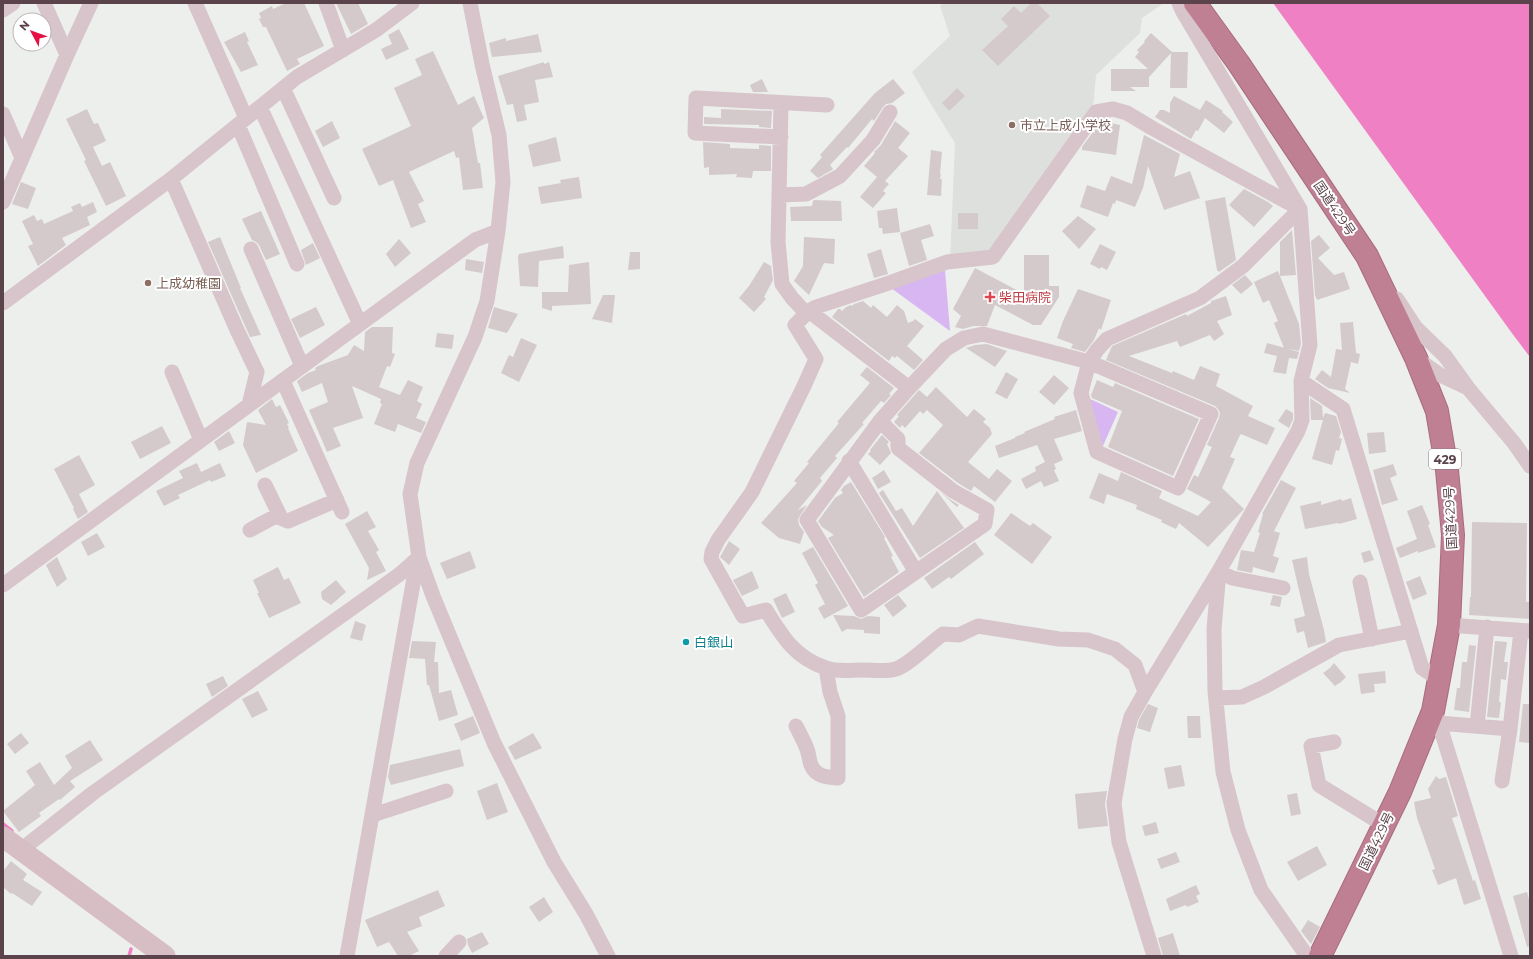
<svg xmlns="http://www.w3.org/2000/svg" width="1533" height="959" font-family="Montserrat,'Noto Sans JP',sans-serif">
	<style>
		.education { fill: #dee0dd }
		.green { fill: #d8b6f1 }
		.water { fill: #f080c4 }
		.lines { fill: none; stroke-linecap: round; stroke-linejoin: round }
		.stream { stroke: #f080c4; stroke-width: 3.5 }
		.building { fill: #d4cacc }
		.highway-casing { stroke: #aa6b7e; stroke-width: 24 }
		.street { stroke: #d8c4cb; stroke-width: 15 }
		.secondary { stroke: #d7bdc4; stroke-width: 21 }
		.highway { stroke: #bf8093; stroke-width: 22 }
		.education-dot { fill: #8d6e63; stroke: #fff; stroke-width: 1.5 }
		.health-dot { fill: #e0444e; stroke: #fff; stroke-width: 1.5 }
		.culture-dot { fill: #0f9aa8; stroke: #fff; stroke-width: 1.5 }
		.labels { text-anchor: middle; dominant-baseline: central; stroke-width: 4; stroke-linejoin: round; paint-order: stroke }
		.shield { fill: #fff; stroke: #8c7b81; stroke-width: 1 }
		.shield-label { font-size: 12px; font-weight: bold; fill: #5a434b }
		.education-label { font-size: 13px; fill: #785e54; stroke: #fff; text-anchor: start }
		.street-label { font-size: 13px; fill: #5a434b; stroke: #fff }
		.health-label { font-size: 13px; fill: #be3a42; stroke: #fff; text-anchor: start }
		.culture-label { font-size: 13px; fill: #0d838f; stroke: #fff; text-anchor: start }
	</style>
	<rect width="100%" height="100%" fill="#ecefec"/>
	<path class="education" d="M943 3H1164L1142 18 1140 33 1096 75 1093 108 987 255 950 261 955 143 932 106 912 72 950 36 940 6Z"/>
	<path class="green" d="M945 270 950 331 891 288Z
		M1088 398 1118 412 1102 448Z"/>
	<path class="water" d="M1273 3H1530V357L1514 336Z"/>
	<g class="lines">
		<path class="stream" d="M3 824 12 831
			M129 956 131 949"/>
	</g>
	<path class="building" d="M286 3H304L324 46 297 59 300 64 287 71 266 27H263L259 19 261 18 259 13 272 6 273 9Z
		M336 3H358L368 24 351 34Z
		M1031 3H1037L1050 16 998 66 982 50 1008 26 1001 19 1014 6 1021 13Z
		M399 29 409 49 386 60 381 49 392 44 388 35Z
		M245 32 249 41 247 42 258 65 241 72 224 42Z
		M1151 33 1172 52H1188L1187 88H1170L1171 53 1149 77V87H1130L1136 91H1111V69H1148L1135 57 1139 52 1137 50 1145 42 1144 41Z
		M538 34 542 52 492 57 489 43 506 38V41Z
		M433 51 458 105 474 96 484 118 472 128 478 163H480L483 188 463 190 459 157 456 158 454 151 409 172 424 201 418 204 426 222 411 228 393 180 379 186 362 149 411 126 394 88 422 75 415 59Z
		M544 62V64L549 62 553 77 535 80 539 102 524 105 527 120 517 122 513 104 507 105 498 76Z
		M762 79 768 92H753L750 85Z
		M893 79 905 93 892 103 886 104 883 107 874 121 872 119 848 148 847 147 830 165 833 169 832 170 818 178 810 171 822 157 820 155 875 93Z
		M957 88 965 96 949 111 942 103Z
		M1174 96 1200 110 1206 100 1223 111 1222 112 1233 122 1224 133 1205 118 1198 131 1196 130 1191 139 1155 117 1160 110H1164L1170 113V103Z
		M87 109 94 124 98 123 106 141 93 147 102 166 110 162 126 196 106 206 84 161 86 160 66 119Z
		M721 109 772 111 771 128 759 127V125L704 124V117L721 118Z
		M332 121 340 138 323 147 315 131Z
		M895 121 910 133 898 148 908 156 885 181 889 184 883 191 886 193 873 208 860 197 877 177 864 166 875 153 874 152 881 145Z
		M1101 121 1120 125 1116 155 1082 150V147L1093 132 1095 133V128Z
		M1144 135 1180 154 1174 177 1190 171 1200 198 1164 210 1148 166 1143 188 1135 207 1116 200 1115 204 1113 203 1108 217 1080 207 1087 185 1105 191 1111 176 1132 184Z
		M556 137 561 161 533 167 528 145Z
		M703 142 730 144V148L759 149V145L771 146V171H753L752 178 736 177 737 174 709 175V167L704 168Z
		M931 150 942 152 940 174H941L940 179H942L941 196 927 195Z
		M579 177 582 198 541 204 538 187 561 183 560 180Z
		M21 182 36 188 28 209 12 204Z
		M1244 189 1268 202 1273 206 1254 227 1229 205Z
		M1225 197 1236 260 1219 272 1217 270 1205 201Z
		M814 200 841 201 842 221H791L790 207 812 206 813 201Z
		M93 202 97 212 87 217 90 225 62 238 66 245 38 266 28 246 33 244 22 221 34 215 37 221 42 219 44 224 73 211 71 207 80 203 82 207Z
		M897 208 900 232 883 234 882 228H879L877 211Z
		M261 211 280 254 266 260 259 245 256 242 252 240 242 219Z
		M958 213H978V229H958Z
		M1078 216 1096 229 1079 249 1062 231Z
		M930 224 934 236 921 240 927 260 909 266 900 233Z
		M1292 230 1296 275 1280 276V242Z
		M1319 235 1330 248 1318 258 1334 275 1344 272 1350 289 1317 300 1315 295 1311 241Z
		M220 237 241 288H240L261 335 250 337 208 242Z
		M804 237 835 239 834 264 824 263 809 295 794 281 803 266Z
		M399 239 411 253 395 267 386 254Z
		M313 243 320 258 306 265 301 250Z
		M1100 244 1116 252 1107 270 1101 267 1100 269 1090 264Z
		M563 246 564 258 539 261 538 287 520 286 518 257 519 254Z
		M881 249 888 274 874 278 867 254Z
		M630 252H640V269L628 270Z
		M1024 255H1049V286H1059V297L1041 325H1033L995 305 987 326H973L963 329 955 327 961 316 953 309 975 268 1024 294Z
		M466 259 484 262 482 273 465 270Z
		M589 262 591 304 552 306V311L542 308V292H568L569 265Z
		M764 262 771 266 773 280 764 297 766 299 754 312 739 298 749 286Z
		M1278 271 1299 324 1301 344 1299 351 1284 348 1274 323 1278 321 1269 300 1263 303 1254 282Z
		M1245 275 1253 284 1241 294 1232 285Z
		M1078 289 1111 300 1101 330 1099 328 1094 340 1085 352 1071 348 1073 344 1057 338 1063 321Z
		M603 295H615L612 323 592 319Z
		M1226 296 1232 315 1217 321 1224 334 1214 341 1210 335 1180 347 1177 341 1129 356 1172 373 1173 371 1194 380 1200 366 1220 374 1216 386 1253 406 1248 416 1275 428 1267 445 1241 434 1239 437 1230 457 1235 459 1222 488 1244 509 1208 547 1179 523 1176 529 1161 522 1162 520 1136 509 1137 505 1107 494 1104 504 1089 498 1099 473 1118 481 1121 472 1162 491 1159 498 1198 516 1211 502 1187 489 1194 475 1198 477 1212 447 1207 445 1219 418 1220 413 1218 409 1215 406 1106 360 1112 346 1186 314 1187 316 1211 303V301Z
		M863 301 871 308 873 305 887 317 897 305 904 311 908 323 913 321 915 319 924 326 907 346 923 360 914 370 897 356 895 358 892 356 889 361 832 317 838 309H840L842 311 846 307 851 305 852 306 854 304Z
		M316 307 325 325 300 338 291 319Z
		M494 307 518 314 507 333 488 328Z
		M1353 322 1356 353 1360 354 1358 364 1351 362 1345 389 1350 393 1328 388 1315 379 1322 370 1331 377 1336 349 1342 350 1340 323Z
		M372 327H393L392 353 395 354 390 367 387 366 379 387 400 395 408 380 423 387 417 401 422 404 416 418 426 422 421 433 398 424 395 432 374 424 382 404 380 403 381 399 352 386 363 418 333 428 341 446 327 452 309 410 328 402 322 383 302 392 297 381 308 373 316 370 315 368 318 366 348 355 354 345 364 351 365 332Z
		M437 333 454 335 452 349 435 347Z
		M521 338 537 345 519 382 501 373 509 355 513 357Z
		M1267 343 1299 352 1297 359 1289 358 1286 374 1273 372 1277 356 1264 353Z
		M987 344 1007 351 995 367 966 348 975 345Z
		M867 367 894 388 889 394 891 395 884 403 881 401 862 423 864 424 835 456 837 458 820 478 822 481 798 510 807 505 798 519 799 525 804 532 800 544 779 538 761 523 797 483 794 481 809 463 807 462 839 423 837 422 870 383 860 375Z
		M1006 372 1018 379 1007 399 995 393Z
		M1054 375 1069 388 1054 405 1039 392Z
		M1097 380 1113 387 1115 383 1199 419 1173 476 1108 447 1122 411 1092 398 1091 395Z
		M936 387 967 417 974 409 986 419 983 422 990 428 992 434 968 462 989 479 997 469 1012 481 995 502 974 486 971 491 958 483 919 453 943 425 927 410 923 414 920 411 905 428 902 425 900 428 894 422 899 416 897 415 919 390 927 397Z
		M1310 398 1322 406 1323 418 1325 413 1336 416 1341 432 1339 438 1342 439 1339 451 1336 450 1332 465 1312 459 1323 420H1311Z
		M272 399 276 407 280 405 289 423 287 424 289 428H288L298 451 256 473 243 445 247 422 266 425 258 410Z
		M1286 409 1293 413V419L1289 428 1278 421Z
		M1076 410 1082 431 1054 439 1063 460 1054 464 1056 469 1054 470 1059 481 1044 487 1041 481 1026 489 1021 479 1036 471 1035 467 1045 462 1037 445 999 458 995 446 1015 438V437L1025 433 1024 432 1055 419 1054 417Z
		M162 426 171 443 140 459 131 442Z
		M229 431 235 443 219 451 214 442Z
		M1384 432 1386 452 1369 454 1367 433Z
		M882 435 889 442 887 444 891 453 880 465 868 454 871 451 870 450Z
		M79 455 95 485 79 494 88 512 78 519 73 509 74 508 54 469Z
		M197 463 201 472 220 463 226 476 211 482 210 480 178 495 180 498 164 506 156 491 183 478 179 471Z
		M1393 464 1397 475 1390 478 1398 500 1382 505 1373 470Z
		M884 470 891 482 878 489 872 478Z
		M1281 480 1296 488 1274 531 1280 533 1273 556 1279 558 1274 573 1253 567 1252 573 1237 570 1241 550 1254 552 1260 533 1258 532 1263 514H1262Z
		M851 482 885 537 884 538 893 556 891 557 899 572 864 597 828 538 834 535 822 527 818 521 835 498 843 493 841 490 844 486Z
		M883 490 896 511 902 508 913 526 937 491 964 528 920 558 879 493Z
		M938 490 948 498 959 505 957 507Z
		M1351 498 1357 519 1339 524 1338 523 1305 529 1300 506 1321 501V505L1341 499 1342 501Z
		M1422 505 1430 524 1428 525 1436 547 1418 553V551L1400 558 1396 548 1417 539 1407 511Z
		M367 511 376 527 368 531 379 550 376 552 386 571 367 580 369 568 345 524Z
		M1011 513 1030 526 1033 523 1052 537 1032 564 994 535Z
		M1472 522 1527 523 1526 602H1530V619L1469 615 1470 597H1471Z
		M97 533 105 547 88 556 81 542Z
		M729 541 740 549 729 565 720 557Z
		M975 542 984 554 951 579 949 577 932 589 924 578Z
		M813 547 848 606 824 619 818 608 825 604 815 585 818 583 802 553Z
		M1370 550 1374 560 1364 563 1361 553Z
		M470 551 476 568 447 579 440 563Z
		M57 557 67 579 57 587 46 565Z
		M1307 557 1309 574 1324 630 1326 642 1308 648 1304 631 1297 633 1294 619 1305 616 1292 560Z
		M278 567 284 580 289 578 301 603 269 618 257 593H259L253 580Z
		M752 571 759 588 742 596 733 580Z
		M1420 576 1427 594 1413 600 1406 582Z
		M336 580 346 592 331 605 322 599 321 592Z
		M786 593 795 612 782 618 773 599Z
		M898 595 907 606 893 617 884 605Z
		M1273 595 1282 597 1280 607 1270 605Z
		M833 615 854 616 861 619 868 616 880 617V634L864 633V630L847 629 842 632Z
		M355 621 366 625 362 641 350 638Z
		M412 641 436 642 434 662H438L439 693 451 690 458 715 439 721 429 685H427L425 659 409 658Z
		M1495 641 1507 642 1504 662H1508L1506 680 1501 679 1499 702H1501L1499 718 1487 717Z
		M1469 645 1476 646 1469 712 1454 710 1457 688H1460L1462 662H1467Z
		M1334 663 1346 677 1341 682 1335 686 1323 673 1330 668Z
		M1385 671 1386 683 1374 684 1375 692 1361 694 1358 674Z
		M223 676 228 686 212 697 206 684Z
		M258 691 268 710 252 718 242 699Z
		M1148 704 1158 708 1150 732 1137 728 1139 720Z
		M1523 704H1530V743L1519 742Z
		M473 716 480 733 461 741 454 724Z
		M1187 716H1200L1201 738H1188Z
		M21 733 29 743 15 754 7 744Z
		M533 733 542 748 515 760 508 747Z
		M90 740 103 760 70 781 75 787 60 800 59 799 39 813 41 816 19 832 3 811 35 785 26 771 40 762 54 785 72 768 65 756Z
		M460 749 464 766 391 785 388 777 390 765Z
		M1181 765 1185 786 1168 789 1164 768Z
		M1436 776 1439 779 1446 777 1458 816 1452 818 1473 881 1475 880 1481 899 1464 905 1456 878 1438 885 1432 870 1435 869 1417 818 1414 802 1431 798 1428 789Z
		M497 783 508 812 487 820 477 791Z
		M1107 791 1105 804 1108 826 1078 829 1075 794Z
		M1297 793 1301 814 1291 816 1287 795Z
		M1156 822 1159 833 1145 836 1142 826Z
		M1317 846 1327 865 1298 881 1287 862Z
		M1176 852 1180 862 1161 869 1157 859Z
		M11 861 27 874 23 880 42 892 32 906 12 893 11 894 3 887V871Z
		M1196 885 1200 894 1196 896 1199 902 1187 907 1186 905 1170 911 1166 899Z
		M438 890 445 906 419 917 422 926 407 932 419 951 409 956H398L389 942 377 947 365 920Z
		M1527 892 1530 903V946L1527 947 1513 896Z
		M544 897 553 912 539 922 529 907Z
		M1308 920 1320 927 1311 944 1301 931Z
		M482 932 489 944 472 953 468 945 467 939Z
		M1173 933 1180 956H1163L1158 938Z"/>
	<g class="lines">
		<defs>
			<path id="highway" d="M1195 3 1239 64 1367 256 1416 358 1437 411 1447 470 1453 535 1449 625 1433 711 1400 792 1320 956"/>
		</defs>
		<use href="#highway" class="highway-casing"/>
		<path class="street" d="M44 3 67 55
			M195 3 246 118
			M326 3 343 50
			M470 3 482 64 499 135 503 182 498 231 487 301 475 337 417 463 410 494 419 557 433 596 494 743 554 862 586 914 608 956
			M3 10 13 3
			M283 88 334 198
			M781 104 778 242 782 284 792 298 804 311H809L909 388
			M260 107 360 324
			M3 114 22 158
			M238 125 297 264
			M781 137 695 133 696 98 827 105
			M171 179 237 330 257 372 249 405
			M779 195 806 194 840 176 873 140 890 112
			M3 202 67 55 91 3
			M251 249 302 366
			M1397 299 1416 328 1445 356 1468 388
			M3 303 171 179 297 77 376 30 412 3
			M1417 359 1440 375 1468 388 1514 443 1530 466
			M1089 362 1211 414 1178 488 1097 452 1081 393Z
			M172 372 201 440
			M283 381 342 512
			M1301 381 1343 409 1422 668 1440 680
			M880 421 898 439V448L953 491 987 510 985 524 861 610 807 520 880 421 909 388 946 349 964 338 983 334 1089 362 1097 350 1107 339 1200 298 1243 266 1300 209
			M849 461 916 572
			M265 485 281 518
			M250 530 276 516 288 521 337 500
			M1360 582 1372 639
			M3 585 475 240 498 231
			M1283 588 1232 578 1219 571 1214 629 1215 691 1223 772 1238 830 1261 890 1307 956
			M1449 625 1530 631
			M1145 692 1135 665 1115 649 1088 640 1059 639 978 626 959 635 943 634C929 644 910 664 896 669 886 672 873 670 862 670 851 670 836 672 826 668 795 658 782 636 766 610L743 616 711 559 712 552 718 540 752 492 804 386 816 359 795 325 809 311 816 307 889 283 947 262 993 257 1096 112 1113 109 1127 113 1152 128 1300 209
			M1216 698 1242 697 1264 687 1339 645 1411 631
			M1433 711 1439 723 1511 956
			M1439 723 1510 729
			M796 726C800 734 804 741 807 749 809 754 809 760 811 765 816 777 828 777 838 778V716L830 692 826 668
			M1477 726 1487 627
			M1334 742 1311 746 1319 785 1384 825
			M1502 781 1510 729 1521 631
			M373 815 446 791
			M21 850 93 793 400 574 419 557
			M347 956 414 578 419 557
			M446 956 459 942
			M1154 956 1119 842 1114 803 1125 739 1131 717 1145 692 1219 571 1298 431 1302 420 1301 381 1310 345 1300 209 1183 12 1179 3"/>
		<path class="secondary" d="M3 837 165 956"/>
		<use href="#highway" class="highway"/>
	</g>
	<g class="education-dot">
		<circle cx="1012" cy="125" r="4"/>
		<circle cx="148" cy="283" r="4"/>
	</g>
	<path class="health-dot" d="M988 291h4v4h4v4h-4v4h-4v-4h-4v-4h4z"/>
	<circle class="culture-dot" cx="686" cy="642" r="4"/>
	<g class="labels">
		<rect class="shield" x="1429" y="449" width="32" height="20" rx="3"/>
		<g class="shield-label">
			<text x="1445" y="459">429</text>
		</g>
		<g class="education-label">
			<text x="1020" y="125">市立上成小学校</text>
			<text x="156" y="283">上成幼稚園</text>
		</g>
		<g class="street-label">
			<text transform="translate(1335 208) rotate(56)">国道429号</text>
			<text transform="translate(1450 518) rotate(-93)">国道429号</text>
			<text transform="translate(1376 841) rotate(-64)">国道429号</text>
		</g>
		<g class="health-label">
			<text x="999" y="297">柴田病院</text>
		</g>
		<g class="culture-label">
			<text x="694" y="642">白銀山</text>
		</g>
	</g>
	<rect width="1533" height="959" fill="none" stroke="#5a434b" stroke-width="8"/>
	<g transform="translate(32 32) rotate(311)"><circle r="19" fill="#ffffff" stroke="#bdb4b7"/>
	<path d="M0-3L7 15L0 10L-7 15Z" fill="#e60f45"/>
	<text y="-6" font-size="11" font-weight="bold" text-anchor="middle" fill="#5a434b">N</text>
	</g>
</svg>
